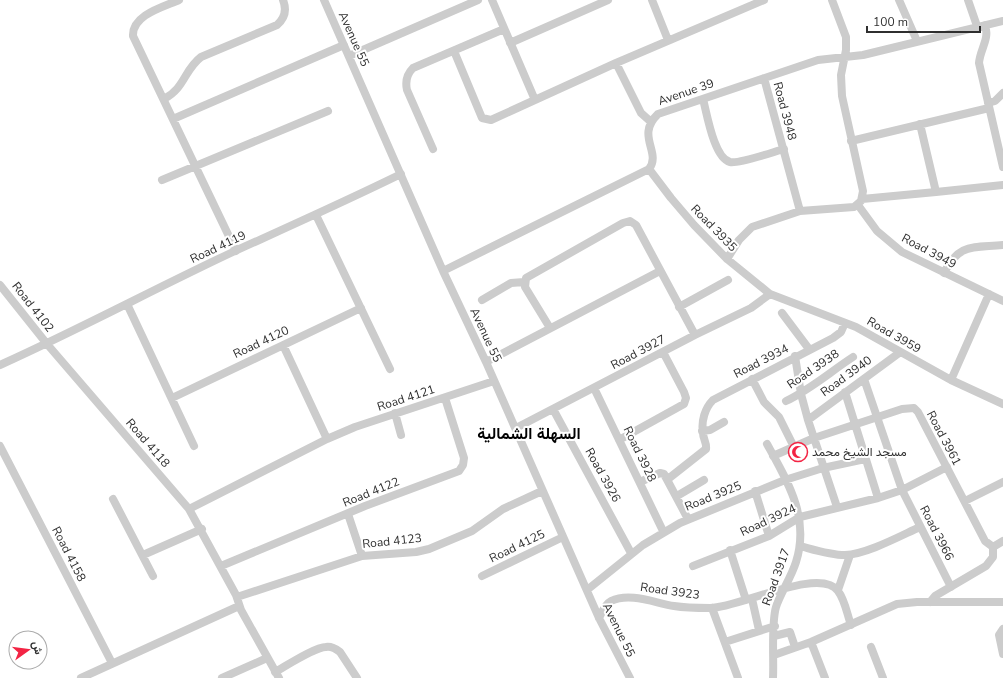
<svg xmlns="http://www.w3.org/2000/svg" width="1003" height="678" font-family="'Nunito Sans',Vazirmatn,sans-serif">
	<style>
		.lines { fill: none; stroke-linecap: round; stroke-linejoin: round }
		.minor { stroke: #ccc; stroke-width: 8 }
		.labels { text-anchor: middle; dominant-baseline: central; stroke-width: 4; stroke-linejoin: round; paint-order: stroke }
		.street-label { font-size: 12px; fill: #2f2f2f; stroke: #fff }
		.poi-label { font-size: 12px; fill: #2f2f2f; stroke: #fff; text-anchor: start }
		.district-label { font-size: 16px; font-weight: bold; fill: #000; stroke: #fff }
	</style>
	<rect width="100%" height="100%" fill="#fff"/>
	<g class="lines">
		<path class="minor" d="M179 0C163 7 132 15 133 36L236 251
			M324 0 443 271 486 362 599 618 630 678
			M492 0 535 100
			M652 0 668 40
			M899 0 917 41
			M968 0 977 26
			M985 25C990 39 980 49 979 63L1003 167
			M510 43 608 0
			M454 51 482 118 491 120 616 63 764 0
			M349 56 478 0
			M616 63 641 113 650 121
			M764 78 800 211
			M164 99C185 88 184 70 201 57L277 25C285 18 287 10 283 0
			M703 99C707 114 714 158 730 162 739 164 773 152 784 149
			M988 103 995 101 1003 93
			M173 119 344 45
			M920 124 936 192 1003 185
			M851 141 989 108
			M433 149 407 90C405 81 407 74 413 68L504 29
			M649 169 671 198 694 225 727 259 770 294 856 327 951 380 1003 404
			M162 180 328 111
			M862 199 936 192
			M858 205 877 231 902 252 1003 301
			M316 215 390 369
			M727 259 739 240 752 227 800 211 854 207 861 201 863 191 842 96 841 75 846 50V37L832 0
			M443 271 649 169C662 152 635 136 658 114L818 60 863 55 1003 21
			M944 273C959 243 972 248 1003 245
			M0 285 47 344 189 509 236 595 241 610 279 678
			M482 300 511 283 524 282
			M127 304 194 446
			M679 307 728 280
			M782 313 809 349
			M550 328 525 287 526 278 623 223 630 221 636 225 695 335
			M283 345 327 439
			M795 356 801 394 808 420 837 507
			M486 362 660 271
			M0 365C80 329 156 288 235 251 290 226 346 201 401 174
			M752 379 764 402 779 417 794 447
			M864 379 902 490 951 587
			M951 380 989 294
			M594 388 663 531
			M845 392 878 498
			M172 398 361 308
			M786 401C811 389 830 372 853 357
			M553 409 631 553
			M395 413 401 435
			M808 420 899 353
			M516 428 695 335 751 308 770 294
			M702 431 710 430 724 422
			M619 440 684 404 686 398 684 392 663 352
			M767 444C788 482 810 518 796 562 791 578 780 594 776 607 771 624 774 659 773 678
			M0 446 112 663
			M773 456 814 438 902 409 914 408 918 412 985 541 993 547
			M668 479 706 449C707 443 703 439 703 433 701 421 705 408 713 400L833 338 841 332 845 323
			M640 482 660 473 664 474 688 519
			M755 491 769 536
			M677 496 704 480
			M113 499 153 576
			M965 501 1003 482
			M189 509 327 439 355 427 494 381
			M348 514 362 556
			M800 546C815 550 830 555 845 555 867 554 900 536 920 527
			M730 550 746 600
			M143 555 202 529
			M221 566 365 506 459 471 463 465 464 458 445 398
			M693 566 769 536 800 517 878 498 902 490 947 467
			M482 576 563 537
			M587 590 643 545 680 523 785 480 823 468 865 459
			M838 590 850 555
			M237 597 362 556 416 552 429 549 472 531 503 509 542 491
			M752 599 759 630
			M930 602 935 596 986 566 993 557V547L1003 541
			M712 608 738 678
			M599 618C602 612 605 604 611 601 630 592 655 603 674 606 686 608 698 608 710 608 738 608 820 566 838 591 845 600 847 614 851 625
			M1003 629 999 635 1003 654
			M774 636 790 632 795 647
			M725 642 775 626
			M811 642 825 678
			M871 647 883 678
			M774 655 811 642 897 604 917 602H1003
			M275 672C286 666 315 647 326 647 331 646 336 649 340 652L357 678
			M81 678 239 606
			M222 678 267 658"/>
	</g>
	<defs>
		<symbol id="mosque-ring" viewBox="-11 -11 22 22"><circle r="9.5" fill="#fff" stroke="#f32444" stroke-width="1.5"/><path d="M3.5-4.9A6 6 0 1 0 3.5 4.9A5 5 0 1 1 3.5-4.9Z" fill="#f32444"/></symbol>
	</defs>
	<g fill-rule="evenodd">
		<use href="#mosque-ring" x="787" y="441" width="22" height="22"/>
	</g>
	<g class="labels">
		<g class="street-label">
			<text transform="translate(354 39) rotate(66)">Avenue 55</text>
			<text transform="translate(686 92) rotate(-19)">Avenue 39</text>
			<text transform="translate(785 111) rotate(75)">Road 3948</text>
			<text transform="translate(714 228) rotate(46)">Road 3935</text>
			<text transform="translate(218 247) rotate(-25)">Road 4119</text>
			<text transform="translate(929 251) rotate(28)">Road 3949</text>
			<text transform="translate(33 307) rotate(52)">Road 4102</text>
			<text transform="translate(486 335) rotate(65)">Avenue 55</text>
			<text transform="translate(894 335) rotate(30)">Road 3959</text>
			<text transform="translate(261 342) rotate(-25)">Road 4120</text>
			<text transform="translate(638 352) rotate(-28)">Road 3927</text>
			<text transform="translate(761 361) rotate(-27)">Road 3934</text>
			<text transform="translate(813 369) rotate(-34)">Road 3938</text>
			<text transform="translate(846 376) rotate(-36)">Road 3940</text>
			<text transform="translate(406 398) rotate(-18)">Road 4121</text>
			<text transform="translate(944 438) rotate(62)">Road 3961</text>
			<text transform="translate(148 443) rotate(49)">Road 4118</text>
			<text transform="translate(640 454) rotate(64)">Road 3928</text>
			<text transform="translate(603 475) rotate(61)">Road 3926</text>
			<text transform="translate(371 492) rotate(-22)">Road 4122</text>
			<text transform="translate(713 496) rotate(-22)">Road 3925</text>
			<text transform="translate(768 520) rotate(-25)">Road 3924</text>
			<text transform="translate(937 533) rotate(63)">Road 3966</text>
			<text transform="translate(392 541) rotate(-6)">Road 4123</text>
			<text transform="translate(517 546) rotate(-26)">Road 4125</text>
			<text transform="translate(69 554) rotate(63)">Road 4158</text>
			<text transform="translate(776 577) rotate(-70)">Road 3917</text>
			<text transform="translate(670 591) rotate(8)">Road 3923</text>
			<text transform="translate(619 630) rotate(64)">Avenue 55</text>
		</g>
		<g class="poi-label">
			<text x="812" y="452">مسجد الشيخ محمد</text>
		</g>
		<g class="district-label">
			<text x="529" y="434">السهلة الشمالية</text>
		</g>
	</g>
	<g transform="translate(28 650) rotate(76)"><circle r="19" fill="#ffffff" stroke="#acacac"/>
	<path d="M0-3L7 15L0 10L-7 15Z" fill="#f32444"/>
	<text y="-6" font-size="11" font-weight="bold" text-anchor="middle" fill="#2f2f2f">ش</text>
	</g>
	<path d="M867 26v6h113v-6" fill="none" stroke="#2f2f2f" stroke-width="2"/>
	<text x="873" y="26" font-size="12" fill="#2f2f2f" stroke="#ffffff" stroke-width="3" paint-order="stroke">100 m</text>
</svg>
